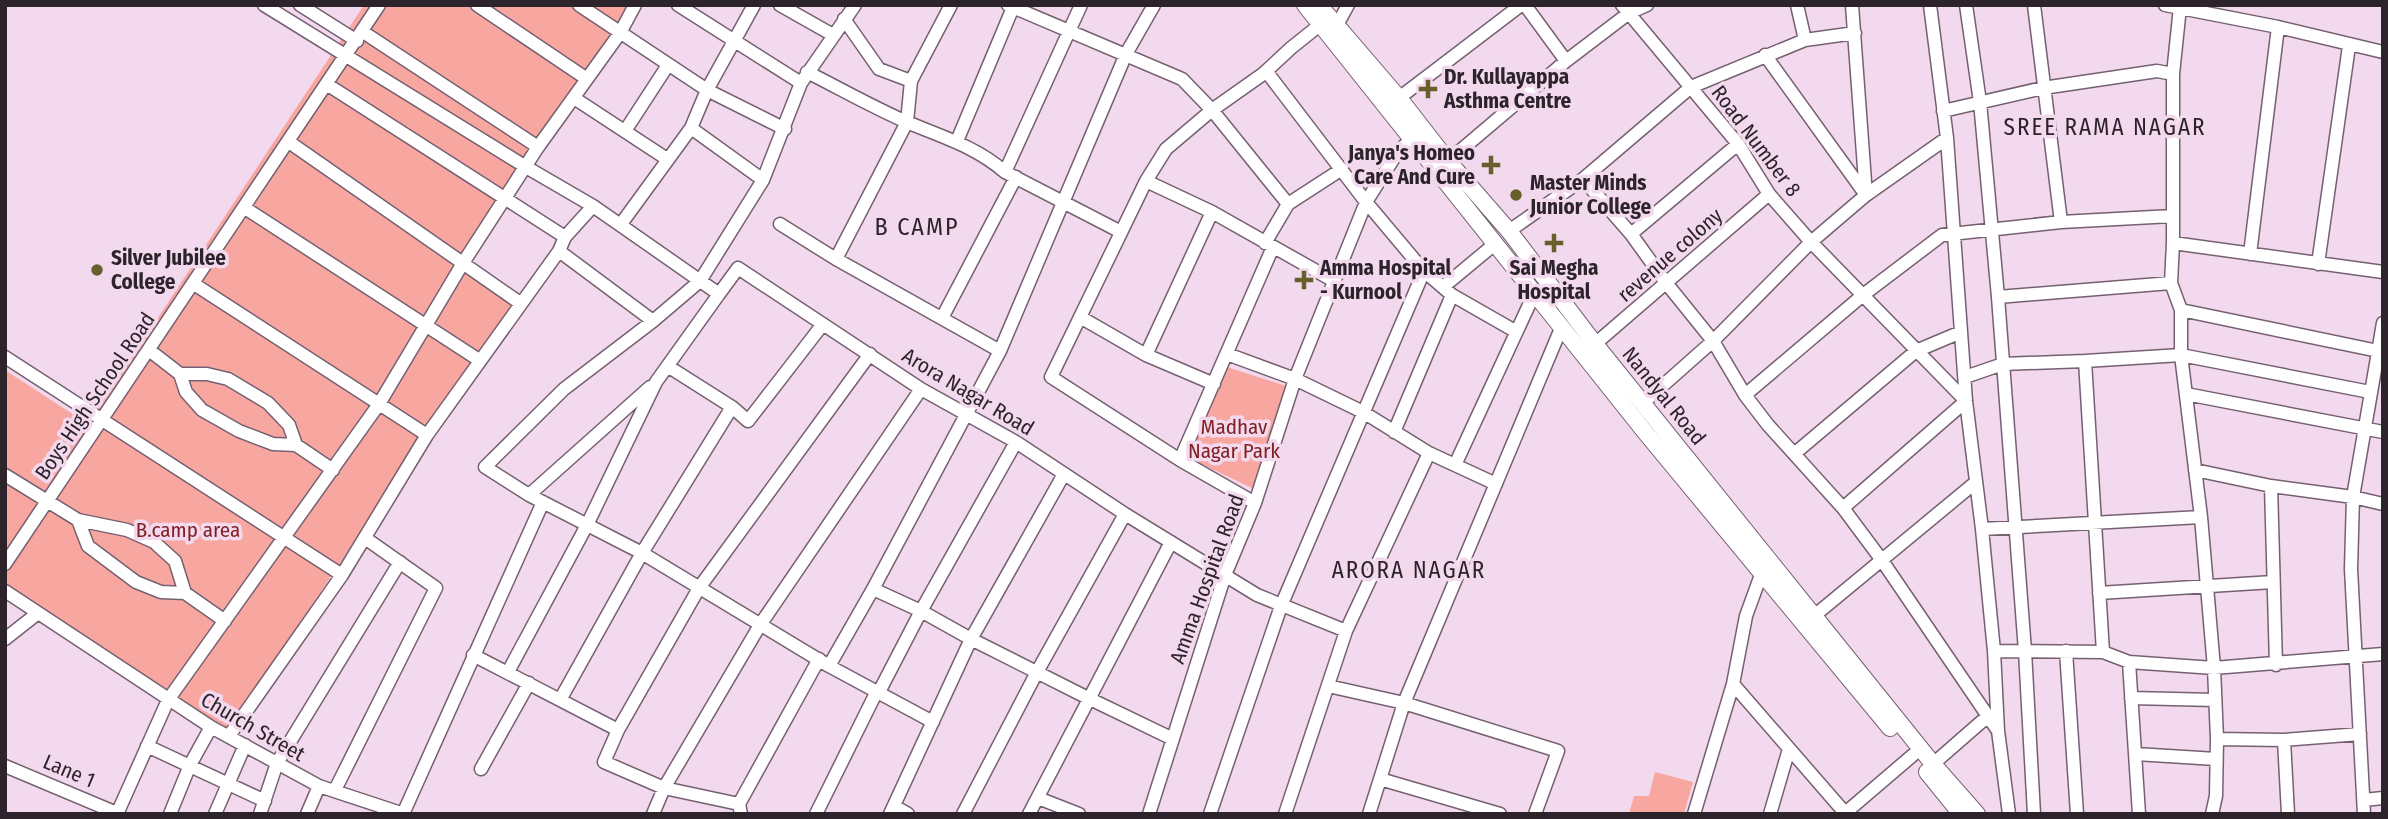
<svg xmlns="http://www.w3.org/2000/svg" width="2388" height="819" font-family="'Fira Sans Condensed',sans-serif">
	<style>
		.green { fill: #f8a6a0 }
		.lines { fill: none; stroke-linecap: round; stroke-linejoin: round }
		.minor-casing { stroke: #756071; stroke-width: 15 }
		.major-casing { stroke: #756071; stroke-width: 18 }
		.minor { stroke: #fff; stroke-width: 12 }
		.major { stroke: #fff; stroke-width: 16 }
		.poi-dot { fill: #67602c; stroke: #f2d9ed; stroke-width: 2.5 }
		.labels { text-anchor: middle; dominant-baseline: central; stroke-width: 7; stroke-linejoin: round; paint-order: stroke }
		.poi-label { font-size: 21px; font-weight: bold; fill: #2d232b; stroke: #f2d9ed; text-anchor: start }
		.street-label { font-size: 21px; fill: #2d232b; stroke: #f2d9ed }
		.park-label { font-size: 21px; fill: #822123; stroke: #f2d9ed }
		.neighbourhood-label { font-size: 23px; letter-spacing: 2px; fill: #2d232b; stroke: #f2d9ed }
		.quarter-label { font-size: 24px; letter-spacing: 2px; fill: #2d232b; stroke: #f2d9ed }
	</style>
	<rect width="100%" height="100%" fill="#f2d9ed"/>
	<path class="green" d="M364 5H629L458 264 514 304 228 730 5 586V370L88 424Z
		M1227 367 1286 386 1254 489 1189 458Z
		M1655 772 1693 782 1684 814H1629L1634 796H1649Z"/>
	<g class="lines">
		<defs>
			<path id="minor" d="M264 5 526 167 593 206 719 294 738 268 921 389 1016 442 1125 514 1257 595 1346 631
				M300 5 357 41
				M477 5 587 79
				M579 5 707 90 785 129
				M678 5 801 83
				M780 5 833 35
				M855 5 801 83 763 180 700 281 653 321 564 389 485 467 529 495 642 553 829 666 933 722
				M1008 5 1182 79 1212 110 1288 204
				M1525 5 1566 61
				M1622 5 1738 144 1769 194 1811 242 1966 401 1843 508
				M1797 5 1805 40
				M1852 5 1866 195
				M1930 5 1947 138 1966 401 1982 529 1994 651 1998 731 2009 814
				M1966 5 1980 102 1998 297 2025 651 2034 814
				M2034 5 2061 222
				M2165 5 2278 27 2383 52
				M2180 7 2173 74V243L2171 283 2181 310V355L2201 517 2214 668 2217 739 2284 740 2360 734
				M844 19 879 69 911 81
				M1336 27 1348 5
				M363 32 538 147
				M1765 55 1866 195
				M1266 71 1366 202 1424 271 1452 295 1515 331
				M807 72C841 89 874 108 909 123 943 137 976 147 1005 172L1121 232
				M328 85 565 237
				M574 98 667 159
				M1399 98 1521 5
				M1943 111 2043 88 2157 71 2173 74
				M691 128 763 180
				M625 131 668 65
				M957 141 1014 5
				M289 142 520 303
				M1448 161 1566 61 1629 13 1647 5
				M1005 172 1081 5
				M1583 179 1631 234 1667 284 1713 341 1745 395 1768 425 1843 508 1881 559 1998 731
				M1146 181 1166 149 1212 110 1263 74 1291 48 1321 24
				M245 208 479 360
				M621 224 691 128 707 90 754 5
				M780 224 836 259 1000 351
				M1509 231 1583 179 1691 87 1805 40 1855 33
				M1631 234 1738 144
				M1265 243 1288 204 1342 169
				M2173 243 2383 272
				M559 251 653 321
				M2250 254 2278 27
				M836 259 907 122 911 81 951 5
				M2318 264 2349 46
				M194 284 427 435
				M1443 287 1496 243
				M1998 297 2171 283
				M2181 310 2383 352
				M1080 317 1146 355 1214 384
				M942 318 1016 177
				M1595 344 1769 194
				M149 350 180 374 186 392 202 410 239 431 273 444 296 445 333 470
				M1227 354 1295 379 1363 412 1429 453 1496 484
				M1146 355 1212 212
				M5 357 342 575
				M2085 361 2181 355 2370 392
				M669 367 732 407
				M180 374H207L228 379 268 403 289 425 296 445
				M1965 377 2003 364 2085 361 2103 652
				M2186 394 2383 432
				M1745 395 1863 295 1942 235 2061 222 2172 216
				M1643 403 1713 341 1811 242 1866 195 1947 138
				M1394 432 1452 295
				M1794 454 1916 351 1961 332
				M1180 460 1273 247
				M1455 465 1535 292
				M2195 470 2271 486 2353 497 2383 504
				M5 475 78 520 127 530 154 542 175 561 185 593
				M2271 486 2276 665
				M529 495 650 387
				M1255 503 1180 460 1051 377 1146 181 1212 212 1334 281
				M78 520 88 546 136 582 161 592 185 593 225 621
				M1982 529 2201 517
				M5 564 379 5
				M873 589 921 611 971 639 1088 698 1173 739
				M5 591 211 727 319 786 404 814
				M2099 593 2273 582
				M1814 616 1976 482
				M5 639 38 613
				M1994 651 2103 652 2129 662 2214 668 2383 654
				M2066 651 2077 814
				M473 655 618 730
				M2129 662 2139 814
				M829 666 873 589 1000 351 1126 54 1154 5
				M508 672 587 525 656 382 719 294
				M1733 684 1846 814
				M1328 686 1404 703 1369 814
				M879 692 921 611 1016 442
				M2131 698 2215 700
				M560 700 642 553 732 407 748 421 823 324
				M229 736 342 575 427 435 559 251 565 237 593 206
				M2284 740 2288 814
				M147 746 265 801
				M2136 754 2216 759
				M1933 764 1988 716
				M5 766 119 814
				M481 769 529 683
				M1380 779 1500 814
				M335 790 436 588 365 538
				M1038 798 1079 814
				M2364 800 2383 798
				M739 804 819 659
				M894 806 908 814
				M117 814 168 700 379 404 463 263 538 147 620 33 635 5
				M170 814 190 765 211 727
				M215 814 245 745
				M260 814 277 763 400 562
				M307 814 319 786
				M403 814 543 502
				M653 814 664 788 760 625 921 389
				M741 814 739 804 664 788 604 762 618 730 699 588 870 354
				M816 814 877 691
				M890 814 971 639 1064 474
				M963 814 1037 672 1125 514
				M1029 814 1171 542
				M1149 814 1225 575 1255 503 1295 379 1366 202 1399 150 1417 135
				M1210 814 1281 606 1424 271
				M1285 814 1346 631 1429 453
				M1535 814 1558 751 1404 703 1562 326
				M1694 814 1733 684 1746 616 1762 572
				M1770 814 1789 749
				M1844 814 1913 755
				M2212 814 2216 796 2217 739
				M2364 814 2351 569 2353 497 2383 323"/>
			<path id="major" d="M1305 5 1645 432 1890 728
				M1319 5 1399 98 1448 161 1509 231 1595 344 1814 616 1933 764 1977 814
				M1927 772 1961 814"/>
		</defs>
		<use href="#minor" class="minor-casing"/>
		<use href="#major" class="major-casing"/>
		<use href="#minor" class="minor"/>
		<use href="#major" class="major"/>
	</g>
	<g class="poi-dot">
		<path d="M1424.5 78.5h7v7h7v7h-7v7h-7v-7h-7v-7h7z"/>
		<path d="M1487.5 154.5h7v7h7v7h-7v7h-7v-7h-7v-7h7z"/>
		<circle cx="1516" cy="195" r="7"/>
		<path d="M1550.5 232.5h7v7h7v7h-7v7h-7v-7h-7v-7h7z"/>
		<circle cx="97" cy="270" r="7"/>
		<path d="M1300.5 269.5h7v7h7v7h-7v7h-7v-7h-7v-7h7z"/>
	</g>
	<g class="labels">
		<g class="poi-label">
			<text x="1444" y="77">Dr. Kullayappa<tspan x="1444" dy="24">Asthma Centre</tspan></text>
			<text x="1475" y="153" text-anchor="end">Janya's Homeo<tspan x="1475" dy="24">Care And Cure</tspan></text>
			<text x="1530" y="183">Master Minds<tspan x="1530" dy="24">Junior College</tspan></text>
			<text x="111" y="258">Silver Jubilee<tspan x="111" dy="24">College</tspan></text>
			<text x="1320" y="268">Amma Hospital<tspan x="1320" dy="24">- Kurnool</tspan></text>
			<text x="1554" y="268" text-anchor="middle">Sai Megha<tspan x="1554" dy="24">Hospital</tspan></text>
		</g>
		<g class="street-label">
			<text transform="translate(1756 141) rotate(53)">Road Number 8</text>
			<text transform="translate(1670 255) rotate(-41)">revenue colony</text>
			<text transform="translate(968 392) rotate(31)">Arora Nagar Road</text>
			<text transform="translate(95 396) rotate(-56)">Boys High School Road</text>
			<text transform="translate(1664 396) rotate(51)">Nandyal Road</text>
			<text transform="translate(1207 579) rotate(-70)">Amma Hospital Road</text>
			<text transform="translate(253 727) rotate(30)">Church Street</text>
			<text transform="translate(69 771) rotate(23)">Lane 1</text>
		</g>
		<g class="park-label">
			<text x="1234" y="427">Madhav<tspan x="1234" dy="24">Nagar Park</tspan></text>
			<text x="188" y="530">B.camp area</text>
		</g>
		<g class="neighbourhood-label">
			<text x="2105" y="127">SREE RAMA NAGAR</text>
			<text x="1409" y="570">ARORA NAGAR</text>
		</g>
		<g class="quarter-label">
			<text x="917" y="227">B CAMP</text>
		</g>
	</g>
	<rect width="2388" height="819" fill="none" stroke="#2d232b" stroke-width="14"/>
</svg>
